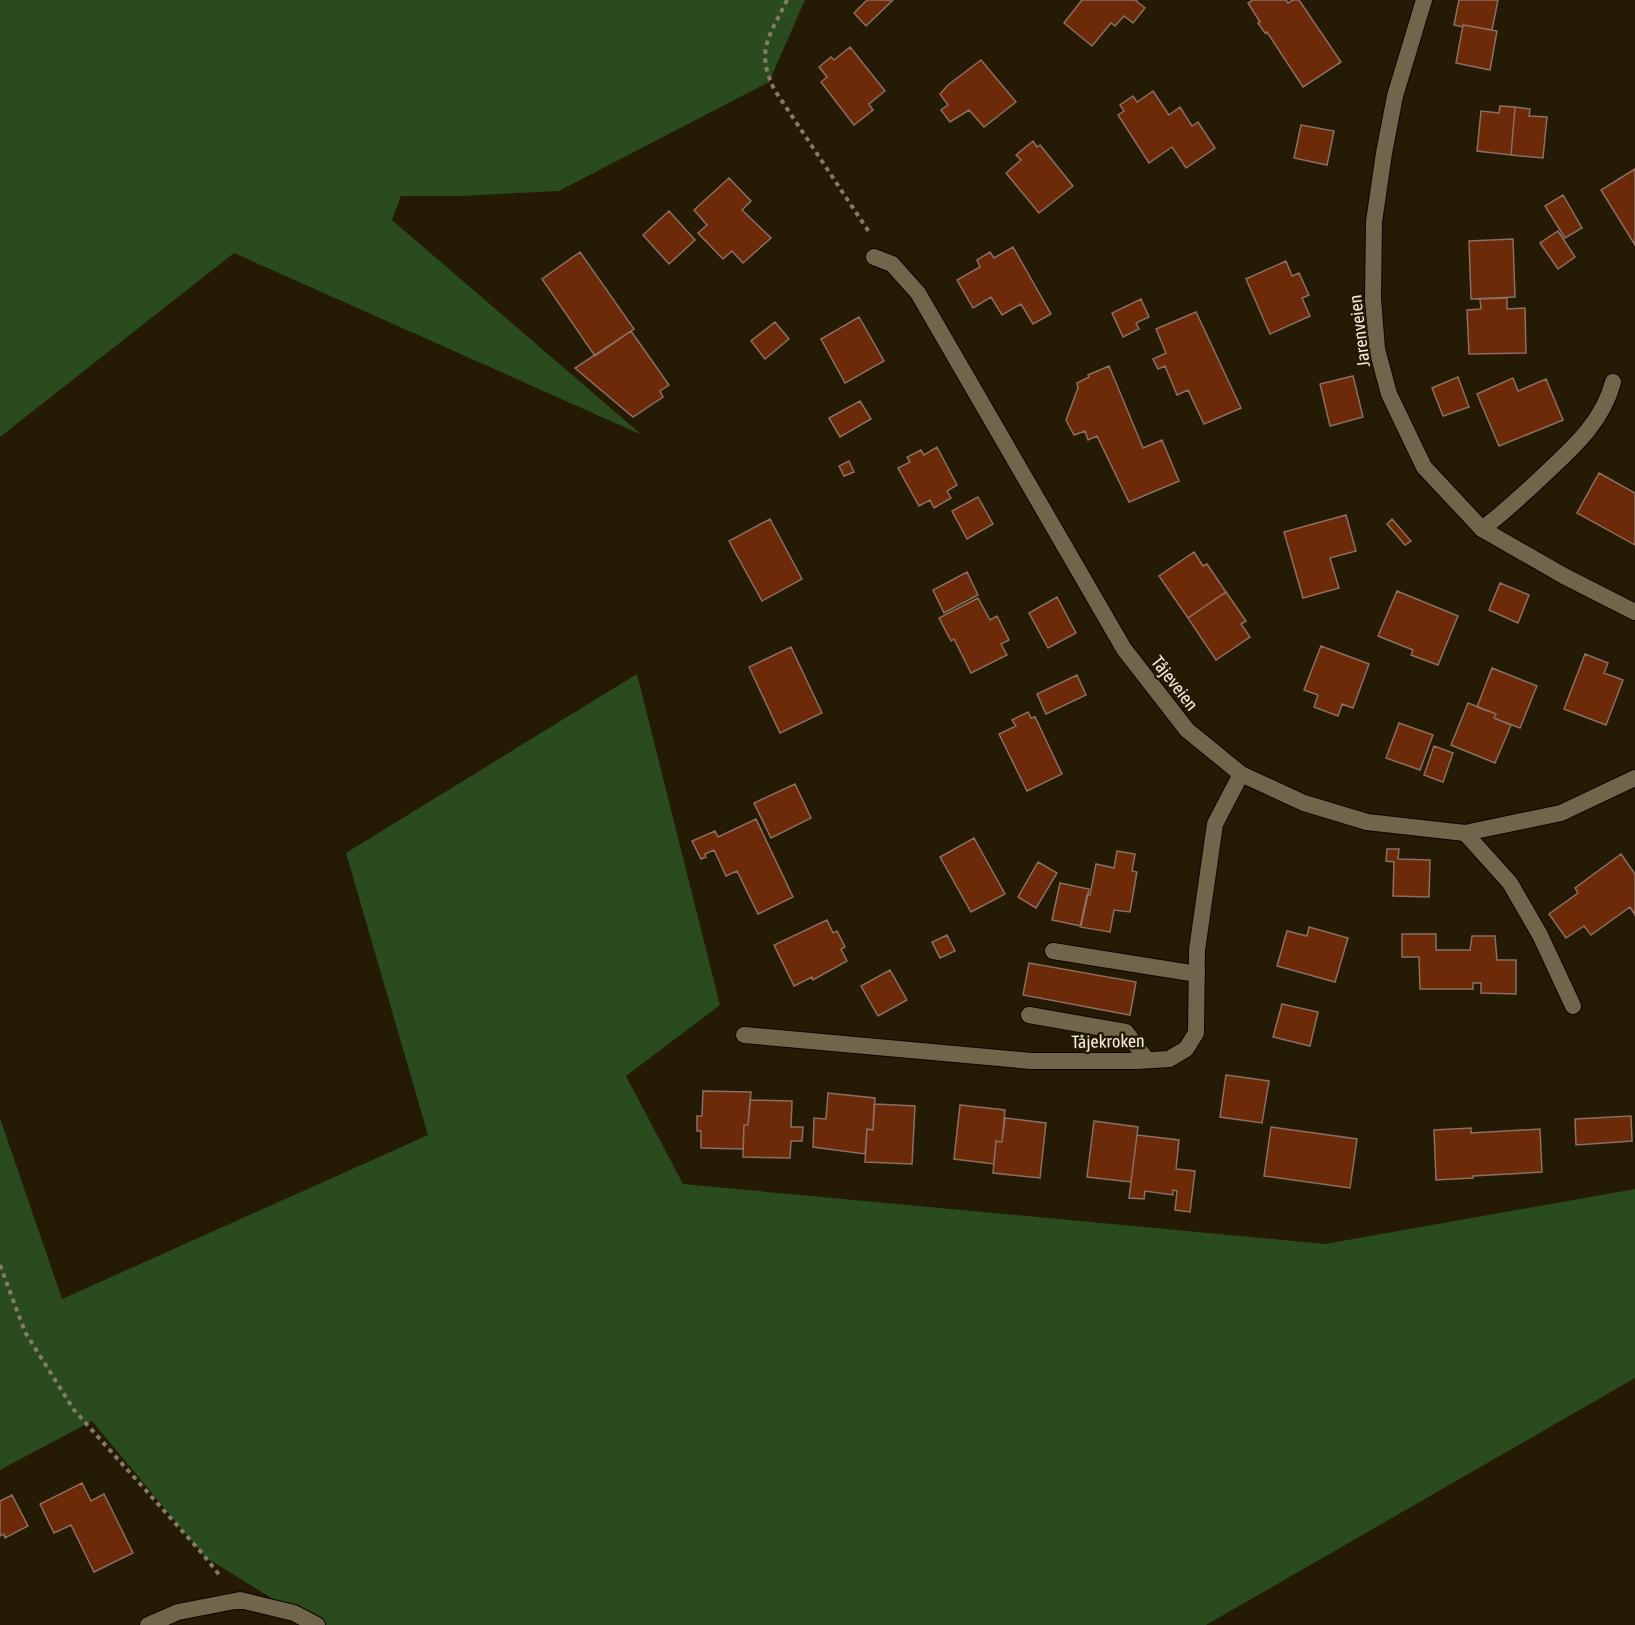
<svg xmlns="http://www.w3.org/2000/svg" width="1635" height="1625" font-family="'Asap Condensed',sans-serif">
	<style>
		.green { fill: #2a4b1e }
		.building { fill: #6c2a09; stroke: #8b6f63; stroke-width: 1.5 }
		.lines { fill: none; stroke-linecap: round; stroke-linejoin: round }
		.service-casing { stroke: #0d0500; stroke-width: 18 }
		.minor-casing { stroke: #0d0500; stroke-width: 18 }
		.path { stroke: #847b69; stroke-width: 4; stroke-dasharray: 4.5 4.5; stroke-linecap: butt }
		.service { stroke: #71654c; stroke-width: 16 }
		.minor { stroke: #71654c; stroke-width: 16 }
		.labels { text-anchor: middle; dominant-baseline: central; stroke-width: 5; stroke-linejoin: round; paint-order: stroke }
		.street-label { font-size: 18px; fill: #f4eddf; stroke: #251a04 }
	</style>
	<rect width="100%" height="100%" fill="#251a04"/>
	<path class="green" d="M0 0H805L769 82 559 191 461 196H401L392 220 642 435 234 253 0 437Z
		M637 674 720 1005 626 1076 683 1184 1325 1244 1635 1189V1378L1206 1625H315L205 1557 92 1421 0 1470V1118L62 1299 428 1135 346 853Z"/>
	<path class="building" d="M867 0H893L866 26 854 13Z
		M1082 0H1137L1136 1 1145 8 1133 23 1124 16 1115 26 1111 23 1092 46 1064 23Z
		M1253 0H1286L1288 3 1293 0H1299L1341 62 1303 87 1267 32 1265 33 1258 23 1260 22 1248 3Z
		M1459 0H1498L1492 30 1463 25V27L1454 25Z
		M1463 25 1497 31 1490 70 1456 63Z
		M850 47 885 91 869 104 873 110 854 125 821 82 827 77 819 67 831 57 834 60Z
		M981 60 1016 102 984 127 969 110 950 122 941 110 948 105 940 94 948 85Z
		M1153 91 1169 115 1180 107 1192 126 1198 122 1215 148 1186 168 1172 147 1149 163 1118 115 1124 111 1120 105 1133 96 1137 102Z
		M1500 106 1515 107 1511 155 1477 151 1481 111 1499 113Z
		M1515 107 1530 109 1529 116 1547 117 1543 158 1511 155Z
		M1301 125 1334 131 1327 165 1294 158Z
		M1033 141 1037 147 1040 145 1073 186 1039 213 1006 173 1021 160 1016 155Z
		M1635 169V245L1601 190Z
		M729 178 751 201 742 210 771 238 743 263 732 251 723 259 698 233 707 225 694 210Z
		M1563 195 1582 228 1565 238 1545 206Z
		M669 211 695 240 669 264 643 235Z
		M1558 231 1575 257 1558 269 1540 243Z
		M1513 239 1515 297 1471 299 1469 241Z
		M1013 247 1051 314 1033 324 1021 304 1002 315 991 297 973 308 957 280 980 267 977 260 990 252 994 258Z
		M580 252 634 329 595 356 542 279Z
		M1286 261 1292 276 1299 273 1309 295 1302 298 1310 316 1270 334 1246 279Z
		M1507 298V309L1525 308 1526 353 1469 354 1467 310 1481 309 1480 299Z
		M1141 299 1149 317 1136 323 1139 329 1123 337 1112 313Z
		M1196 312 1241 408 1204 424 1188 390 1177 395 1165 366 1158 369 1153 359 1166 353 1156 329Z
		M859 317 884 361 845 383 821 339Z
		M775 322 789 339 765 359 751 341Z
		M631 331 669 385 660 391 663 397 633 417 575 368Z
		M1109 366 1143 448 1162 440 1179 481 1129 502 1097 436 1088 440 1085 431 1074 435 1066 420 1078 388 1077 383 1089 377 1088 375Z
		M1353 376 1363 417 1330 426 1320 384Z
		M1458 377 1469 407 1443 416 1432 388Z
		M1513 378 1518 391 1546 379 1563 420 1499 446 1477 394Z
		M860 401 871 419 840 437 829 418Z
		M937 447 957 485 947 491 951 498 934 508 930 500 919 506 898 468 910 462 907 457 921 450 924 455Z
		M849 461 854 472 844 476 839 466Z
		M1599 473 1635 493V545L1577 513Z
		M978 497 993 524 967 539 952 511Z
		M1346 515 1356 551 1330 558 1339 588 1303 598 1284 532Z
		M770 519 802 579 762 601 729 541Z
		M1392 519 1411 541 1405 545 1387 524Z
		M1194 552 1203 566 1207 564 1226 592 1188 618 1159 576Z
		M967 572 978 595 944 613 933 590Z
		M1500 583 1529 595 1518 623 1489 610Z
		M1397 591 1458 616 1438 665 1411 655 1413 650 1378 636Z
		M1226 592 1246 621 1241 624 1250 637 1216 660 1188 618Z
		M1057 597 1076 633 1048 648 1029 613Z
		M978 598 990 620 997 616 1009 640 1001 644 1007 655 971 673 954 639 951 641 939 618Z
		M1321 646 1369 664 1353 708 1342 704 1338 716 1314 707 1318 695 1304 690Z
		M791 647 822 713 780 733 749 667Z
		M1585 654 1608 663 1604 673 1623 680 1606 725 1564 709Z
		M1492 668 1537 686 1520 728 1494 718 1496 714 1477 707Z
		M1077 675 1086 695 1046 714 1037 694Z
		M1468 703 1496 714 1494 718 1511 725 1495 763 1451 745Z
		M1028 712 1031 718 1035 717 1062 774 1027 791 999 734 1016 726 1012 720Z
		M1399 723 1433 735 1420 770 1386 758Z
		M1434 746 1453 753 1443 782 1424 775Z
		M795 784 811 818 771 838 754 803Z
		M756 819 793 897 758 914 737 871 726 876 714 850 705 854 706 857 701 859 692 841 715 831 718 837Z
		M974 838 1005 894 971 912 940 857Z
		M1387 849H1399L1398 859 1430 860 1429 897 1393 896 1394 862 1386 861Z
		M1117 851 1135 854 1132 871 1137 872 1130 912 1114 910 1110 932 1080 927 1087 895H1090L1096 864 1114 868Z
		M1621 854 1635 874V915L1630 907 1591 935 1584 926 1566 938 1549 914 1578 893 1575 888Z
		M1038 862 1057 873 1036 908 1018 897Z
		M1060 883 1089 889 1081 926 1052 920Z
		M827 920 833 933 837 931 845 947 841 949 847 961 813 980 812 977 794 986 774 945Z
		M1309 927 1348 938 1335 982 1277 966 1287 931 1307 936Z
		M1402 934H1436V950H1470L1472 936H1495L1497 960H1516V994L1481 993V983H1473V989H1420L1419 957H1402Z
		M947 935 955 951 940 958 932 942Z
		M1029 963 1136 982 1130 1015 1023 995Z
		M890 970 907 1000 878 1016 861 986Z
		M1282 1004 1318 1012 1310 1046 1273 1037Z
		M1226 1075 1269 1081 1262 1123 1220 1117Z
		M703 1091 751 1092 748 1125H744L743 1149 701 1148V1131H697V1116H702Z
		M828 1093 875 1098 873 1130 867 1129 865 1154 813 1147 814 1118 826 1119Z
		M750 1100 792 1101 791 1127H803L802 1141H791L790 1158 743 1157 744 1125H748Z
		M874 1104 915 1106 912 1164 865 1162 867 1129 873 1130Z
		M960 1105 1005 1110 1002 1142 996 1141 994 1164 954 1159Z
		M1631 1116 1632 1141 1576 1145 1575 1119Z
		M1005 1118 1046 1123 1040 1178 993 1173 996 1141 1002 1142Z
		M1094 1121 1138 1127 1131 1182 1087 1177Z
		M1271 1127 1357 1139 1350 1188 1264 1176Z
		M1471 1128V1133L1540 1129 1542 1172 1473 1176V1178L1436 1180 1434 1130Z
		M1137 1135 1179 1140 1176 1169 1195 1171 1190 1212 1175 1210 1177 1191 1173 1190V1195L1145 1191 1144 1199 1129 1198Z
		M82 1483 91 1501 104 1494 133 1553 94 1572 71 1525 54 1533 40 1504Z
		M12 1495 28 1526 5 1538 4 1534 0 1536V1501Z"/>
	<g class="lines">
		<defs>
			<path id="service" d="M1482 529C1505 512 1525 493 1545 474 1574 447 1603 421 1613 382
				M1465 833 1510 883 1540 935 1573 1006
				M1053 951 1197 974
				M1029 1015 1126 1032 1147 1060"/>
			<path id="minor" d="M1424 0 1395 96 1384 153 1374 222 1373 299 1377 349 1389 394 1424 467 1482 529 1564 576 1635 612
				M874 257 892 264 918 293 1124 649 1187 730 1241 774 1304 803 1367 822 1465 833 1561 813 1635 778
				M744 1035 1031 1061H1137L1169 1059 1186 1049 1196 1033 1197 950 1215 824 1241 774
				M148 1625 178 1612 240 1600 294 1613 317 1625"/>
		</defs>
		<use href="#service" class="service-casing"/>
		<use href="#minor" class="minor-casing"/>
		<path class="path" d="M787 0C770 36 755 49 774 89L869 232
			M0 1265 25 1332 74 1410 201 1552 221 1577"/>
		<use href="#service" class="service"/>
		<use href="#minor" class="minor"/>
	</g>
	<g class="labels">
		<g class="street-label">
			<text transform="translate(1359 331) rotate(-97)">Jarenveien</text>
			<text transform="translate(1175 683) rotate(52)">Tåjeveien</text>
			<text transform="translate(1108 1041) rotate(-1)">Tåjekroken</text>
		</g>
	</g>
</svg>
